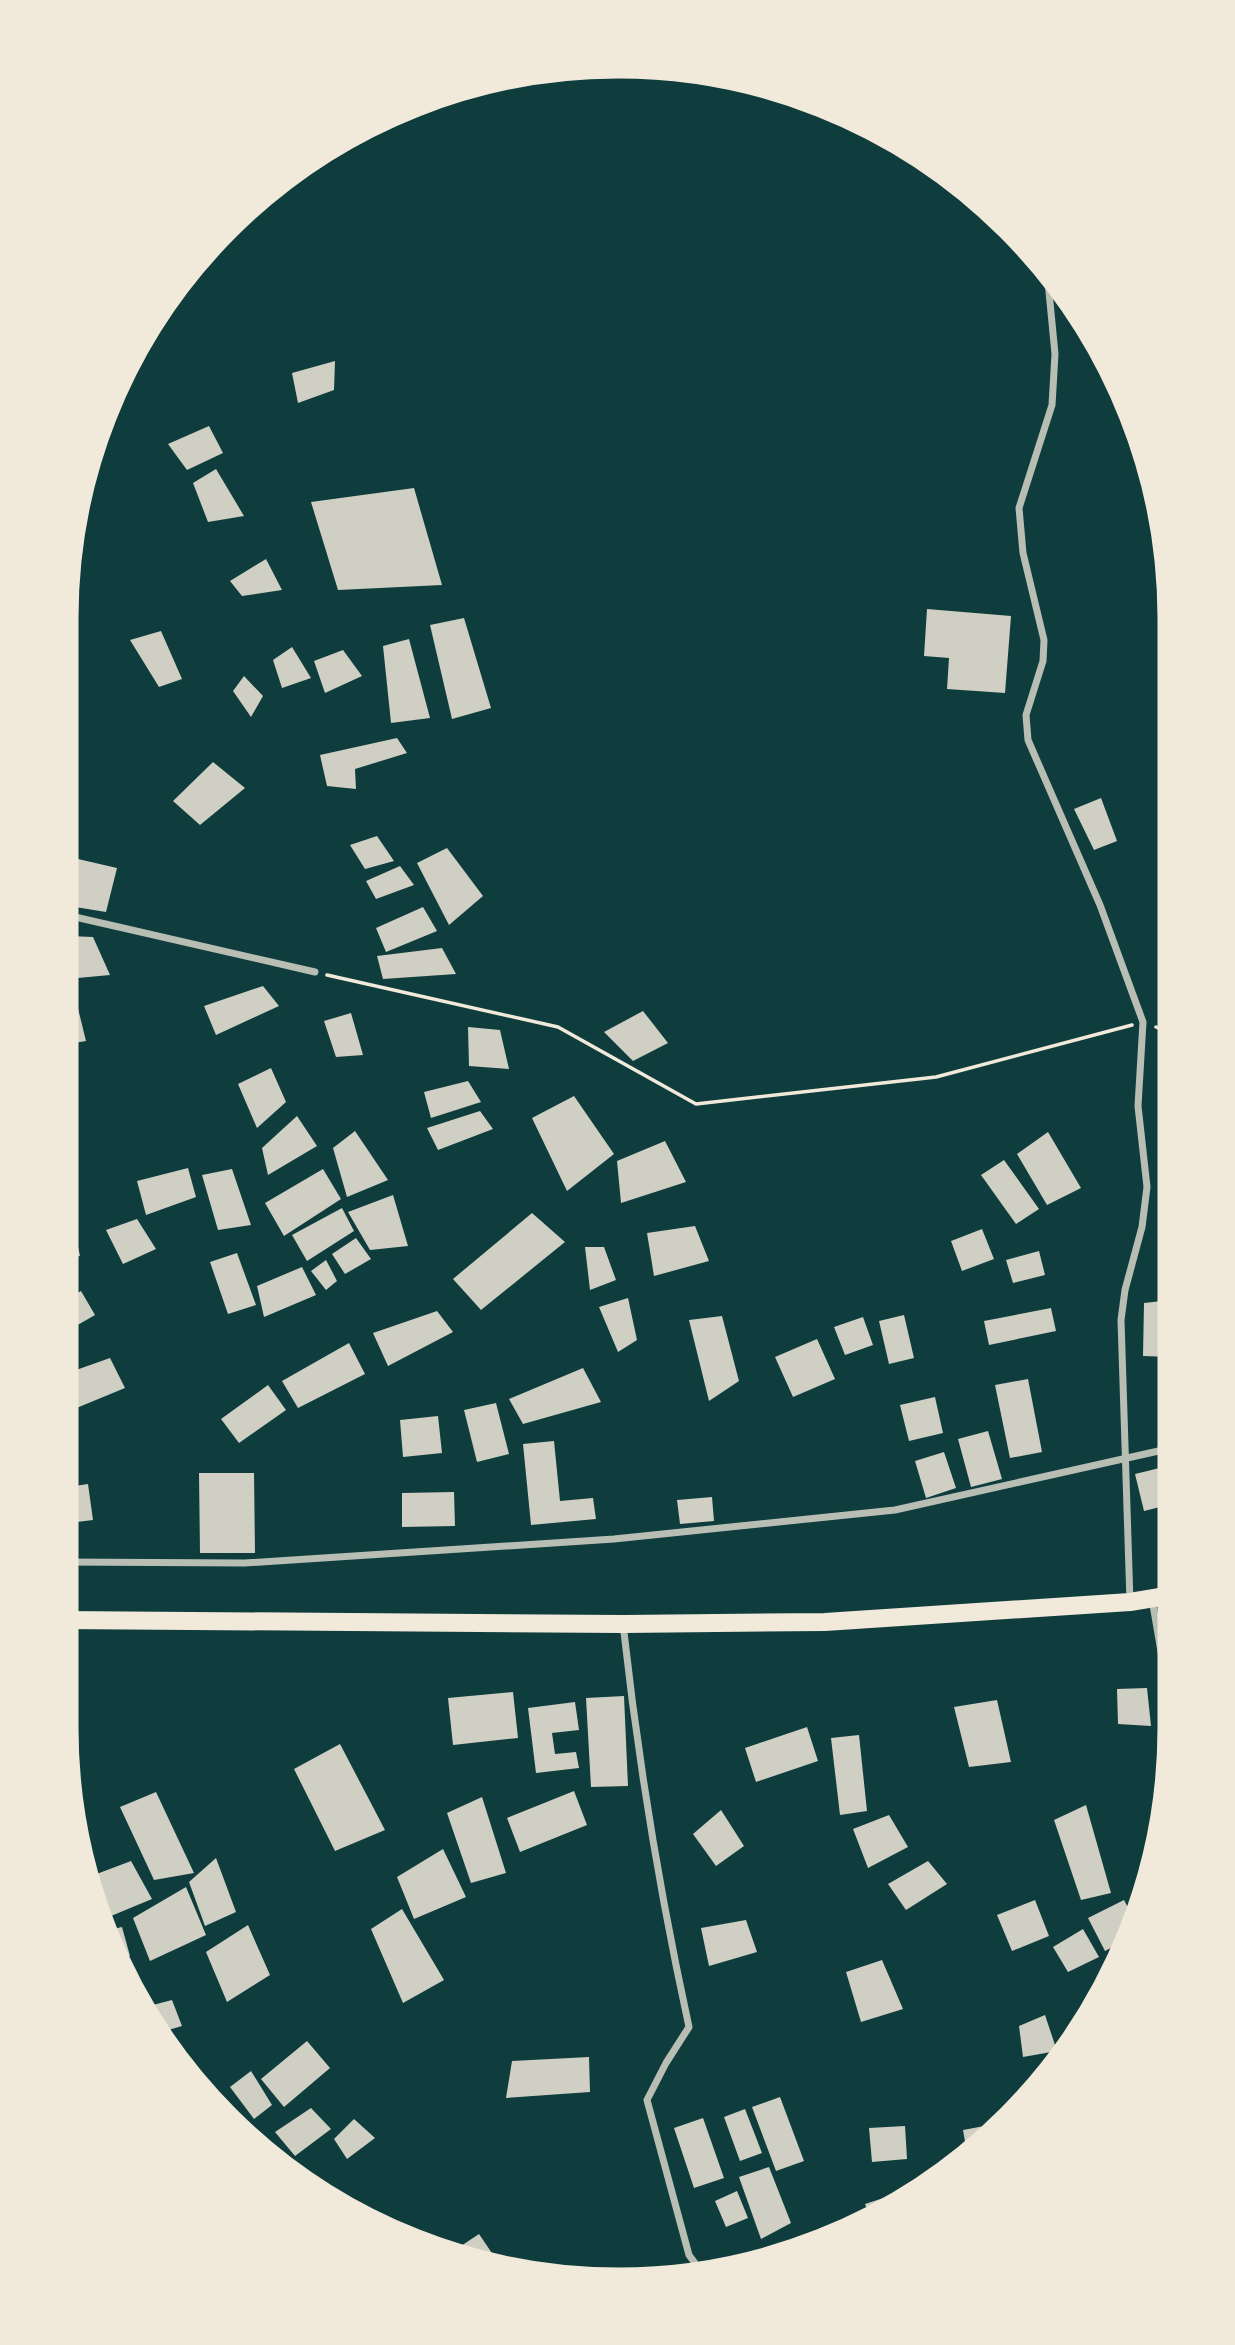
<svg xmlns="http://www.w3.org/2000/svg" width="1235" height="2345" font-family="Arial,sans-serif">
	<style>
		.building { fill: #cfcfc3 }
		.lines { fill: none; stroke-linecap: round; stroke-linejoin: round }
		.path { stroke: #f1e9da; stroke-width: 3.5 }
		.minor { stroke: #b8beb3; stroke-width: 7 }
		.trunk { stroke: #f1e9da; stroke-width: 18 }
		.rim { fill: none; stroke: #f1e9da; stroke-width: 9 }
	</style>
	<rect width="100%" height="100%" fill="#0f3d3e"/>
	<path class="building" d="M335 361 334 390 298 403 292 373Z
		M209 426 223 453 187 470 168 444Z
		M216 469 244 516 208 522 193 483Z
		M414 488 442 585 338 590 311 502Z
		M266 559 282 590 242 596 230 581Z
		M927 609 1011 616 1005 693 947 689 949 658 924 656Z
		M464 618 491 708 452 719 430 625Z
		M161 631 182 679 159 687 130 640Z
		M409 639 430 718 391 723 383 646Z
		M292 647 311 678 282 688 273 660Z
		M343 650 362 676 325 693 314 661Z
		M244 676 263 696 251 717 233 691Z
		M397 738 407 753 355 769 356 789 327 786 320 755Z
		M213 762 245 788 200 825 173 801Z
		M1101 798 1117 841 1094 850 1074 809Z
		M377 836 394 861 365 869 350 845Z
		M447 848 483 896 449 925 417 863Z
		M78 859 117 868 106 912 69 906Z
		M400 866 414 885 376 899 366 881Z
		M423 907 437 931 386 952 376 928Z
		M69 936 93 937 110 975 67 979Z
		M442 948 456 974 383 979 377 956Z
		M263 986 279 1006 216 1035 204 1006Z
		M62 988H73L86 1041 62 1045Z
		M643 1011 668 1043 633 1061 604 1032Z
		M351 1013 363 1055 336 1057 324 1021Z
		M468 1027 500 1030 509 1069 469 1066Z
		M271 1068 286 1102 257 1128 238 1084Z
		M468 1081 481 1102 431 1118 424 1092Z
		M574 1096 614 1154 567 1191 532 1118Z
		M480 1111 493 1129 438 1150 427 1128Z
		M297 1116 317 1146 268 1175 262 1148Z
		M355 1131 388 1180 347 1197 333 1148Z
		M1048 1132 1081 1188 1047 1205 1017 1154Z
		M665 1141 686 1182 621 1203 617 1161Z
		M1004 1160 1039 1209 1016 1224 981 1175Z
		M188 1168 196 1197 146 1215 137 1181Z
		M232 1169 251 1225 218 1230 202 1175Z
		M323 1169 341 1199 284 1236 265 1203Z
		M393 1195 408 1246 370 1250 348 1212Z
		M67 1196 80 1256 62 1259V1197Z
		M342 1208 354 1231 307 1261 292 1235Z
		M532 1213 565 1242 481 1310 453 1279Z
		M137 1219 156 1249 123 1264 106 1230Z
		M1171 1224V1242L1164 1227Z
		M695 1226 709 1261 654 1276 647 1233Z
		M982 1229 994 1259 962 1271 951 1241Z
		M356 1238 371 1259 345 1274 332 1254Z
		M585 1247H604L616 1280 590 1290Z
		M1039 1251 1045 1275 1013 1283 1006 1260Z
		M237 1253 256 1305 228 1314 210 1262Z
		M326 1260 337 1281 326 1290 311 1271Z
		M302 1267 316 1295 264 1317 257 1286Z
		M81 1291 95 1315 62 1334V1301Z
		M628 1298 637 1340 618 1352 599 1307Z
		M1171 1300V1357L1143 1356 1144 1303Z
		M1051 1308 1056 1331 989 1345 984 1321Z
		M437 1311 453 1332 388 1366 373 1333Z
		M904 1315 914 1358 889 1364 879 1321Z
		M722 1316 739 1381 709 1401 689 1320Z
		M863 1317 873 1345 845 1355 834 1327Z
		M817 1339 835 1379 793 1397 775 1357Z
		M349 1343 365 1374 298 1408 282 1381Z
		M110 1358 125 1388 62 1414V1375Z
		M583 1368 601 1402 523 1424 509 1399Z
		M1028 1379 1042 1452 1010 1458 995 1385Z
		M268 1385 286 1410 239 1443 221 1419Z
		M935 1397 943 1433 909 1441 900 1405Z
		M496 1403 509 1454 477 1462 464 1410Z
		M438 1416 442 1453 403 1457 400 1420Z
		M988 1431 1002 1479 971 1487 958 1439Z
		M62 1434 74 1462 62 1467Z
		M554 1441 560 1501 593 1498 596 1519 531 1525 523 1444Z
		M944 1452 956 1488 926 1498 915 1461Z
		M1172 1465V1504L1144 1511 1135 1474Z
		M199 1473H254L255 1553H200Z
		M88 1484 93 1520 61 1524V1488Z
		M454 1492 455 1526 402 1527V1493Z
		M712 1497 714 1521 680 1524 677 1500Z
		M1147 1688 1151 1726 1118 1724 1117 1689Z
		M513 1692 518 1738 453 1745 448 1698Z
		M624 1696 628 1786 591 1787 586 1698Z
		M997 1700 1011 1762 969 1767 954 1707Z
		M575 1702 579 1730 552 1733 555 1754 576 1752 579 1768 536 1773 528 1708Z
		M807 1727 818 1761 756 1782 745 1748Z
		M859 1735 867 1811 840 1815 831 1738Z
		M340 1744 385 1830 335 1851 294 1769Z
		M574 1791 587 1825 520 1852 507 1818Z
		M156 1792 194 1873 154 1880 120 1807Z
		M482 1797 506 1873 471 1883 447 1813Z
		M1086 1805 1111 1893 1081 1900 1054 1820Z
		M721 1810 744 1846 716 1866 693 1834Z
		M889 1815 908 1847 868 1868 853 1829Z
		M443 1849 466 1897 414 1919 397 1877Z
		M216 1858 236 1912 205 1926 189 1882Z
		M131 1861 152 1899 99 1921 91 1907 86 1878Z
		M928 1861 947 1884 906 1910 888 1884Z
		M186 1887 206 1935 150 1961 133 1918Z
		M1035 1900 1049 1936 1012 1951 997 1915Z
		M1124 1900 1136 1923 1130 1938 1105 1951 1088 1918Z
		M402 1909 444 1980 403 2003 371 1929Z
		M746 1920 757 1952 709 1966 701 1928Z
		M248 1925 270 1975 227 2002 206 1952Z
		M122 1927 130 1956 119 1959 104 1931Z
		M1083 1929 1099 1957 1068 1972 1053 1947Z
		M882 1960 903 2009 861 2022 846 1972Z
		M172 2000 182 2026 158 2033 145 2007Z
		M1045 2015 1057 2051 1023 2057 1019 2026Z
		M307 2041 330 2068 284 2107 261 2079Z
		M589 2057 590 2092 506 2098 512 2061Z
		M251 2071 272 2105 254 2119 230 2087Z
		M780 2097 804 2161 776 2171 752 2107Z
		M311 2108 331 2129 295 2156 275 2132Z
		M745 2109 762 2153 740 2161 724 2117Z
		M703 2118 724 2178 694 2188 674 2128Z
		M354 2119 375 2138 347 2159 334 2139Z
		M1011 2121 967 2153 963 2130Z
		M905 2126 907 2159 872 2162 869 2128Z
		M769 2167 791 2223 761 2239 739 2177Z
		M737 2191 748 2218 726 2227 715 2201Z
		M896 2194 899 2201 871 2221 865 2204Z
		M479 2234 502 2268 474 2265 449 2254Z"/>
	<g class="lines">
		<path class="path" d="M327 975 558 1027 696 1104 936 1077 1132 1025
			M1156 1027 1170 1033"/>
		<path class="minor" d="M1047 271 1055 354 1052 405 1019 508 1023 553 1044 640 1043 661 1026 715 1028 740 1100 905 1143 1022 1138 1106 1147 1187 1142 1227 1125 1290 1121 1320 1130 1602
			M62 914 315 972
			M61 1562 245 1563 614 1539 895 1510 1172 1448
			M1152 1599 1172 1716
			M623 1624C638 1760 660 1894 689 2027L666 2063 647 2100 689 2255 703 2274"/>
		<path class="trunk" d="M61 1620 623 1624 825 1622 1130 1602 1172 1595"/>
	</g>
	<path d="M0 0H1235V2345H0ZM618 74H618A544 544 0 0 1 1162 618V1728A544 544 0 0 1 618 2272H618A544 544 0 0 1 74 1728V618A544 544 0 0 1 618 74Z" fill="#f1e9da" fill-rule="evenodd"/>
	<path class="rim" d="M618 74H618A544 544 0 0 1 1162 618V1728A544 544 0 0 1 618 2272H618A544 544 0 0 1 74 1728V618A544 544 0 0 1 618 74Z"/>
</svg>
